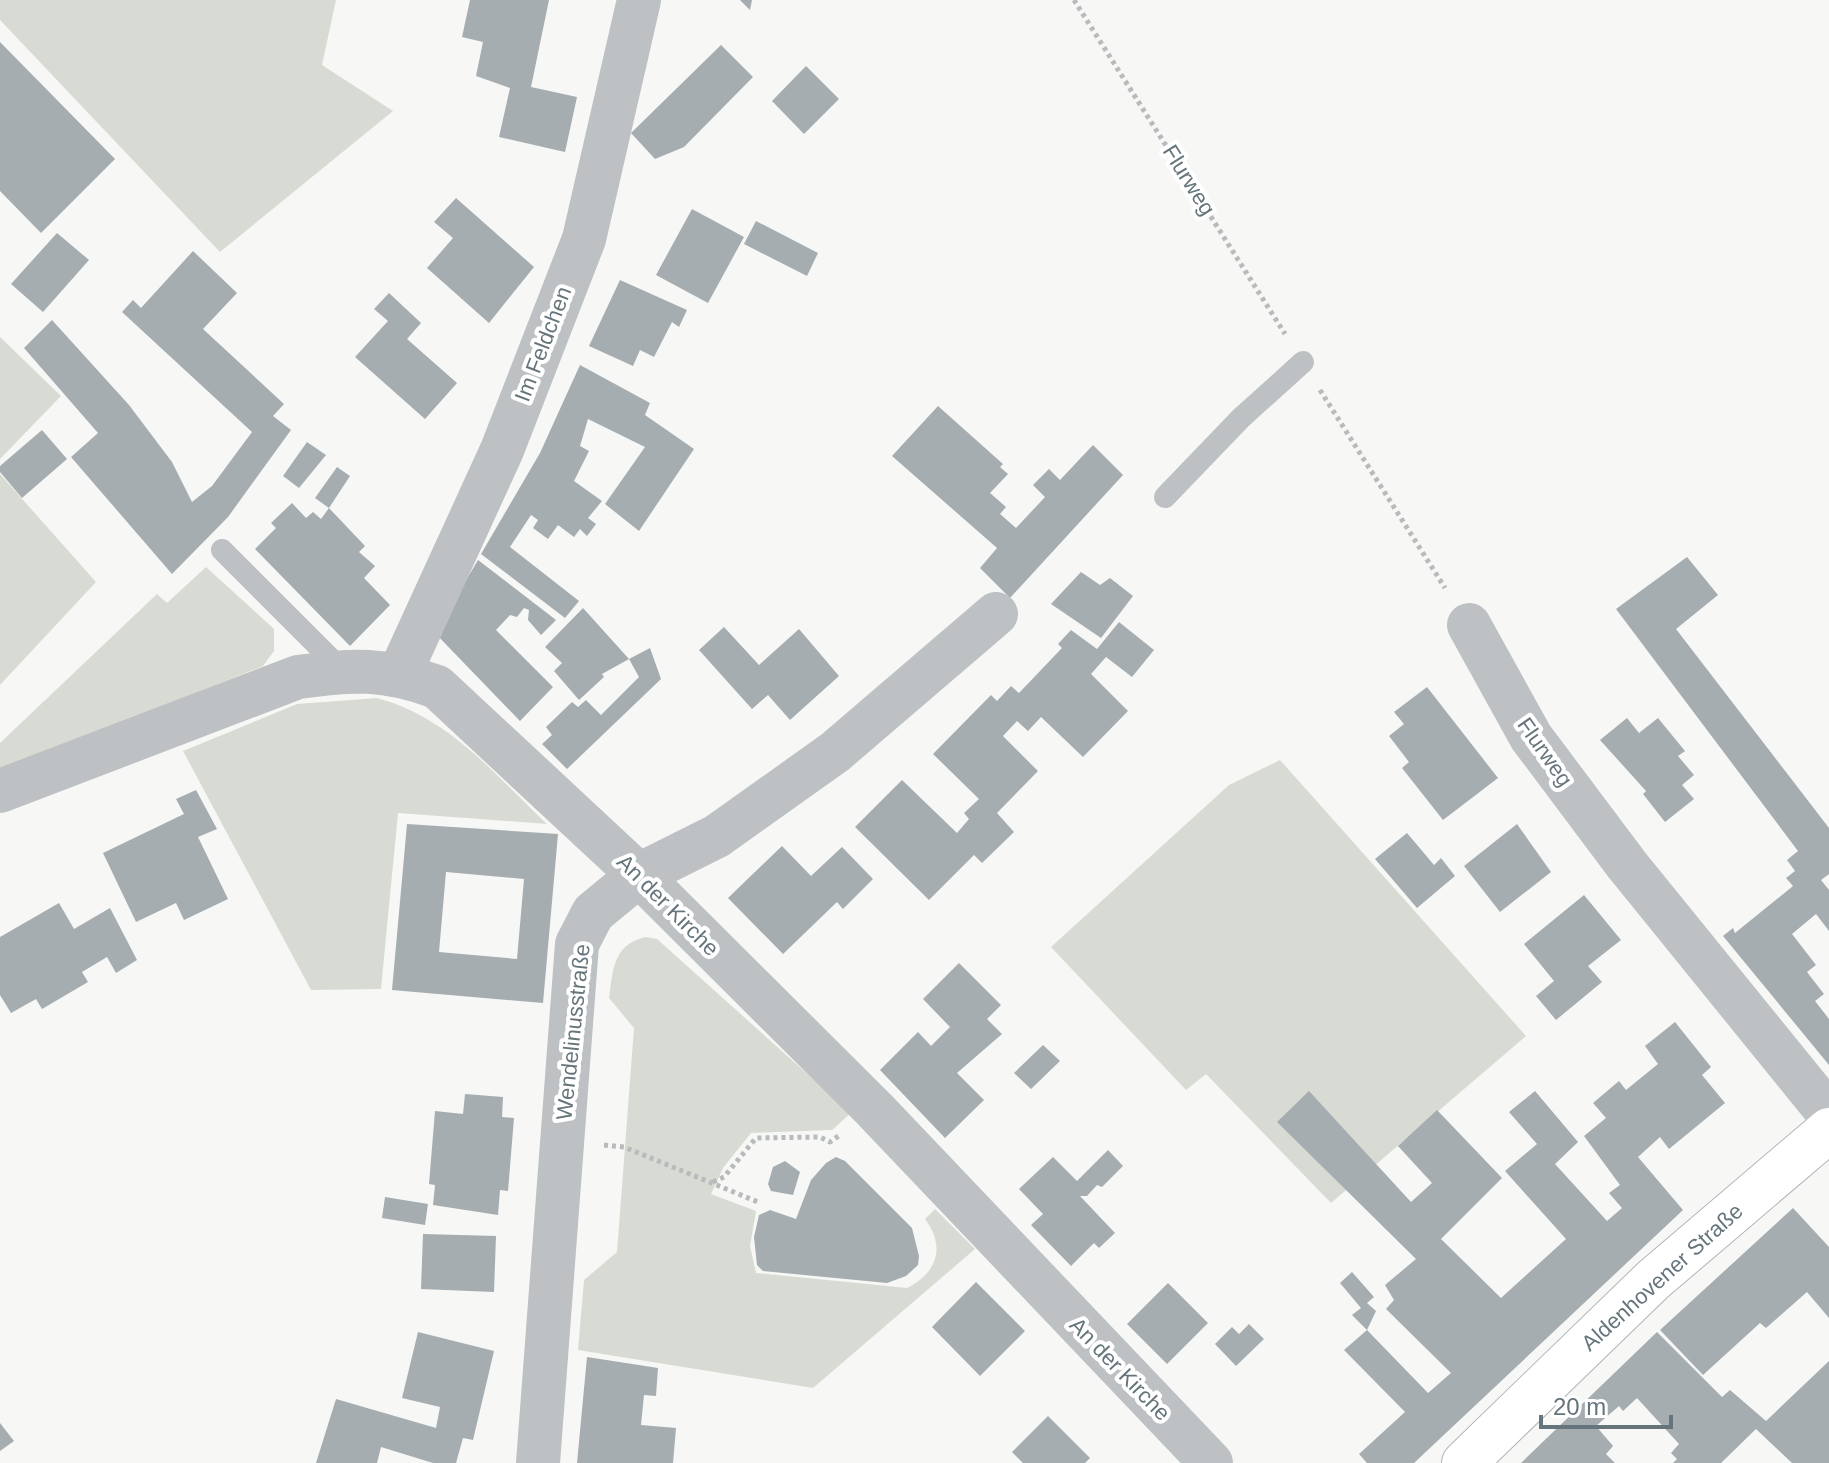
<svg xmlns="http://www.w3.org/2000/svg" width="1829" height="1463" font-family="Helvetica,sans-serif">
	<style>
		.green { fill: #d8dbd4 }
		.building { fill: #a5adb1; fill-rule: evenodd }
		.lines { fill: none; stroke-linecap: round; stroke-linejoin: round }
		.secondary-casing { stroke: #afb6b9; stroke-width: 46 }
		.path { stroke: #b7bbbc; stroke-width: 5; stroke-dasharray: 4 4; stroke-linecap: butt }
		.service { stroke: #bdc1c4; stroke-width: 22 }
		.minor { stroke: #bdc1c4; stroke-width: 44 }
		.secondary { stroke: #fff; stroke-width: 44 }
		.labels { text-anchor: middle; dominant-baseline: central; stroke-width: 8; stroke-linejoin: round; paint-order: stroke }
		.street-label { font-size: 22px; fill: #66757c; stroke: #fff }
	</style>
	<rect width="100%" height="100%" fill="#f7f7f5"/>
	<path class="green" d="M0 0H336L322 65 393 111 220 252 0 20Z
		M0 337 61 396 0 459Z
		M0 474 96 582 0 685Z
		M206 567 274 629V651L263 666 0 772V743L157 594 167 603Z
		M377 698C450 718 493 773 547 824L398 813 381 989 311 990 183 751 297 704Z
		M1280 760 1526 1036 1331 1203 1206 1074 1186 1090 1051 947 1229 785Z
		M645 937 657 939 851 1113 832 1130 751 1133 723 1168 711 1194 756 1211 750 1246 756 1273 907 1288C937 1273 946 1247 925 1219L935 1209 975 1249 813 1388 578 1350 584 1280 617 1252 634 1028 609 998C613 970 613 945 645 937Z"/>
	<path class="building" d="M470 0H549L531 87 577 97 565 152 499 137 510 88 476 76 483 42 462 37Z
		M740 0H752L750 10Z
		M0 42 115 159 41 233 0 191Z
		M721 45 753 77 684 147 655 159 631 133Z
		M806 66 839 99 804 134 772 101Z
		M456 198 534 267 489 323 427 268 453 238 434 222Z
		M692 209 744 237 708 303 656 275Z
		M756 221 818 253 807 276 744 244Z
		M57 233 89 260 43 312 11 284Z
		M193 251 237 293 203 329 284 404 273 416 291 430 228 517 172 574 71 457 98 433 24 348 52 320 129 405 172 462 192 502 212 486 252 432 122 312 133 300 141 308Z
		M620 280 687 310 679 327 672 322 654 357 640 350 633 366 589 346Z
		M389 293 421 323 407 339 457 383 425 419 355 357 388 321 374 309Z
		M580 365 650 403 645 415 694 449 639 531 605 504 645 447 588 419 580 446 589 451 574 481 602 501 588 518 596 524 587 536 580 529 574 537 558 525 548 539 533 528 538 520 531 515 510 547 579 601 565 618 481 554 540 453Z
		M938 406 1003 464 1000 467 1008 474 990 493 1006 507 1000 514 1016 528 1045 497 1033 485 1049 469 1060 480 1093 445 1123 475 1010 598 980 568 997 548 892 456Z
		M42 430 67 459 22 498 0 472V466Z
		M307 442 326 455 299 488 283 476Z
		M337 467 350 476 329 508 315 498Z
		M292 503 306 518 313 512 321 519 329 508 365 546 359 552 375 566 364 578 390 605 350 646 255 549 276 528 271 523Z
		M1687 557 1718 595 1676 629 1829 828V874L1821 880 1829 890V931L1816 914 1792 934 1816 965 1807 972 1824 994 1815 1001 1829 1019V1065L1723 936 1733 928 1735 933 1793 886 1786 878 1795 871 1787 860 1798 851 1616 609Z
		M478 560 556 620 541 635 528 620 529 610 524 608 517 617 510 615 496 630 553 687 520 721 435 633Z
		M1081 572 1100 585 1110 578 1133 596 1101 638 1051 604Z
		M583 608 629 659 650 648 661 679 567 769 542 744 552 735 546 727 572 702 578 707 586 700 601 715 639 677 629 659 602 674 604 677 579 700 554 671 562 663 545 647Z
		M1119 622 1154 650 1132 677 1106 657 1091 674 1128 711 1083 757 1041 717 1028 731 1017 721 1003 736 1038 771 997 813 1014 832 982 863 974 855 929 900 855 827 902 780 957 833 969 819 964 813 979 799 933 754 991 695 997 701 1011 686 1019 693 1062 648 1058 644 1071 630 1097 649Z
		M724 627 759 665 799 629 839 676 790 720 768 695 752 709 699 650Z
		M1427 687 1498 778 1443 820 1402 768 1409 762 1389 736 1404 724 1394 712Z
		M1627 718 1639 733 1658 718 1685 751 1678 756 1694 775 1682 785 1694 799 1665 822 1643 794 1646 791 1600 740Z
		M196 790 217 829 198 837 228 899 184 920 176 903 136 922 103 853 184 814 176 799Z
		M407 824 558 834 543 1003 392 990ZM446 872 524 879 517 959 439 952Z
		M1517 824 1551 872 1500 912 1464 866Z
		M1407 833 1434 865 1441 858 1455 876 1417 908 1375 859Z
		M782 846 811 876 842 847 873 879 843 909 837 902 783 954 728 898Z
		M1584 895 1621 940 1588 966 1602 982 1556 1020 1536 996 1554 981 1524 944Z
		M59 903 74 929 110 908 137 960 116 973 107 957 82 972 88 982 42 1009 36 999 11 1013 0 995V937Z
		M959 963 1001 1005 987 1019 1002 1034 957 1073 984 1100 945 1138 880 1070 918 1032 931 1046 950 1027 923 999Z
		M1675 1022 1711 1067 1702 1075 1725 1103 1669 1149 1660 1137 1638 1157 1683 1210 1414 1463H1367L1359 1454 1405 1412 1344 1350 1367 1330 1352 1315 1361 1308 1340 1283 1352 1272 1374 1297 1367 1303 1376 1311 1367 1330 1428 1393 1451 1373 1386 1309 1394 1300 1385 1285 1416 1259 1277 1122 1309 1091 1411 1202 1432 1183 1398 1146 1437 1110 1502 1178 1441 1239 1501 1298 1566 1239 1505 1171 1537 1144 1509 1112 1535 1091 1578 1142 1555 1164 1607 1221 1622 1208 1609 1193 1620 1185 1584 1136 1606 1118 1593 1103 1619 1081 1626 1090 1658 1064 1645 1046Z
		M1043 1045 1060 1061 1031 1089 1014 1073Z
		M465 1094 503 1097 502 1117 514 1118 508 1191 500 1190 498 1215 433 1205 435 1185 429 1184 435 1111 463 1114Z
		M1108 1150 1123 1166 1102 1187 1097 1185 1087 1196H1080L1115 1233 1099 1248 1094 1243 1071 1266 1031 1225 1043 1214 1019 1189 1053 1157 1077 1181Z
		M836 1157 845 1161 912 1228 919 1256 918 1265 906 1276 887 1283 763 1271 757 1265 754 1237 759 1215 770 1210 796 1219 811 1180 826 1163Z
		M785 1161 800 1172 793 1195 771 1191 768 1184 773 1167Z
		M385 1197 428 1204 425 1225 382 1218Z
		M1793 1208 1829 1247V1318L1807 1292 1766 1328 1760 1323 1703 1375 1660 1330Z
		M423 1234 496 1236 494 1292 421 1289Z
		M976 1282 1025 1331 980 1376 932 1327Z
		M1168 1283 1208 1323 1167 1364 1127 1324Z
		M1249 1324 1264 1339 1236 1366 1215 1344 1232 1327 1239 1334Z
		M418 1332 494 1351 473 1440 463 1438 456 1463H433L381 1447 377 1463H316L336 1399 436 1428 440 1407 402 1398Z
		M1657 1332 1722 1397 1730 1390 1766 1421 1829 1361V1463H1792L1756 1429 1721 1463H1673L1677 1459 1671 1453 1679 1444 1637 1398 1623 1411 1619 1406 1596 1426 1613 1446 1606 1454 1615 1463H1521Z
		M587 1357 658 1368 656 1396 644 1395 641 1425 676 1428 673 1463H577Z
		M1048 1416 1090 1458 1085 1463H1023L1012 1452Z
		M0 1423 14 1441 0 1451Z"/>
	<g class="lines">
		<defs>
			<path id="secondary" d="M1464 1463 1653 1280 1829 1130"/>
		</defs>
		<use href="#secondary" class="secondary-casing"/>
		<path class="path" d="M1074 0 1285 334
			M1320 390 1445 588
			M604 1145 624 1147 758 1202
			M713 1182 724 1177 756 1138 820 1137 830 1142 840 1135"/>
		<path class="service" d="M1165 497 1241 418 1303 362
			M222 550 343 671"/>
		<path class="minor" d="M1469 625 1531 737 1627 865 1829 1114
			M400 673 502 450 584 239 639 0
			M0 791 298 677C352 669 385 668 437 687L639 875 874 1109 1211 1463
			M538 1463 577 944 593 913 639 875 717 836 835 752 996 614"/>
		<use href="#secondary" class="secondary"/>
	</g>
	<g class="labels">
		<g class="street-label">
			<text transform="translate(1189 180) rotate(58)">Flurweg</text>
			<text transform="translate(543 344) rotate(-69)">Im Feldchen</text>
			<text transform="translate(1545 752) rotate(55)">Flurweg</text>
			<text transform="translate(668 905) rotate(45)">An der Kirche</text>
			<text transform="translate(573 1032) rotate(-84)">Wendelinusstraße</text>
			<text transform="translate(1662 1277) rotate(-42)">Aldenhovener Straße</text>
			<text transform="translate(1120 1369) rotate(46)">An der Kirche</text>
		</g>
	</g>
	<path d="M1541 1415v12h130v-12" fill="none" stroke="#66757c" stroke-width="4"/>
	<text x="1553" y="1415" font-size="24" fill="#66757c" stroke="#ffffff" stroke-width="6" paint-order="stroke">20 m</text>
</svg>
